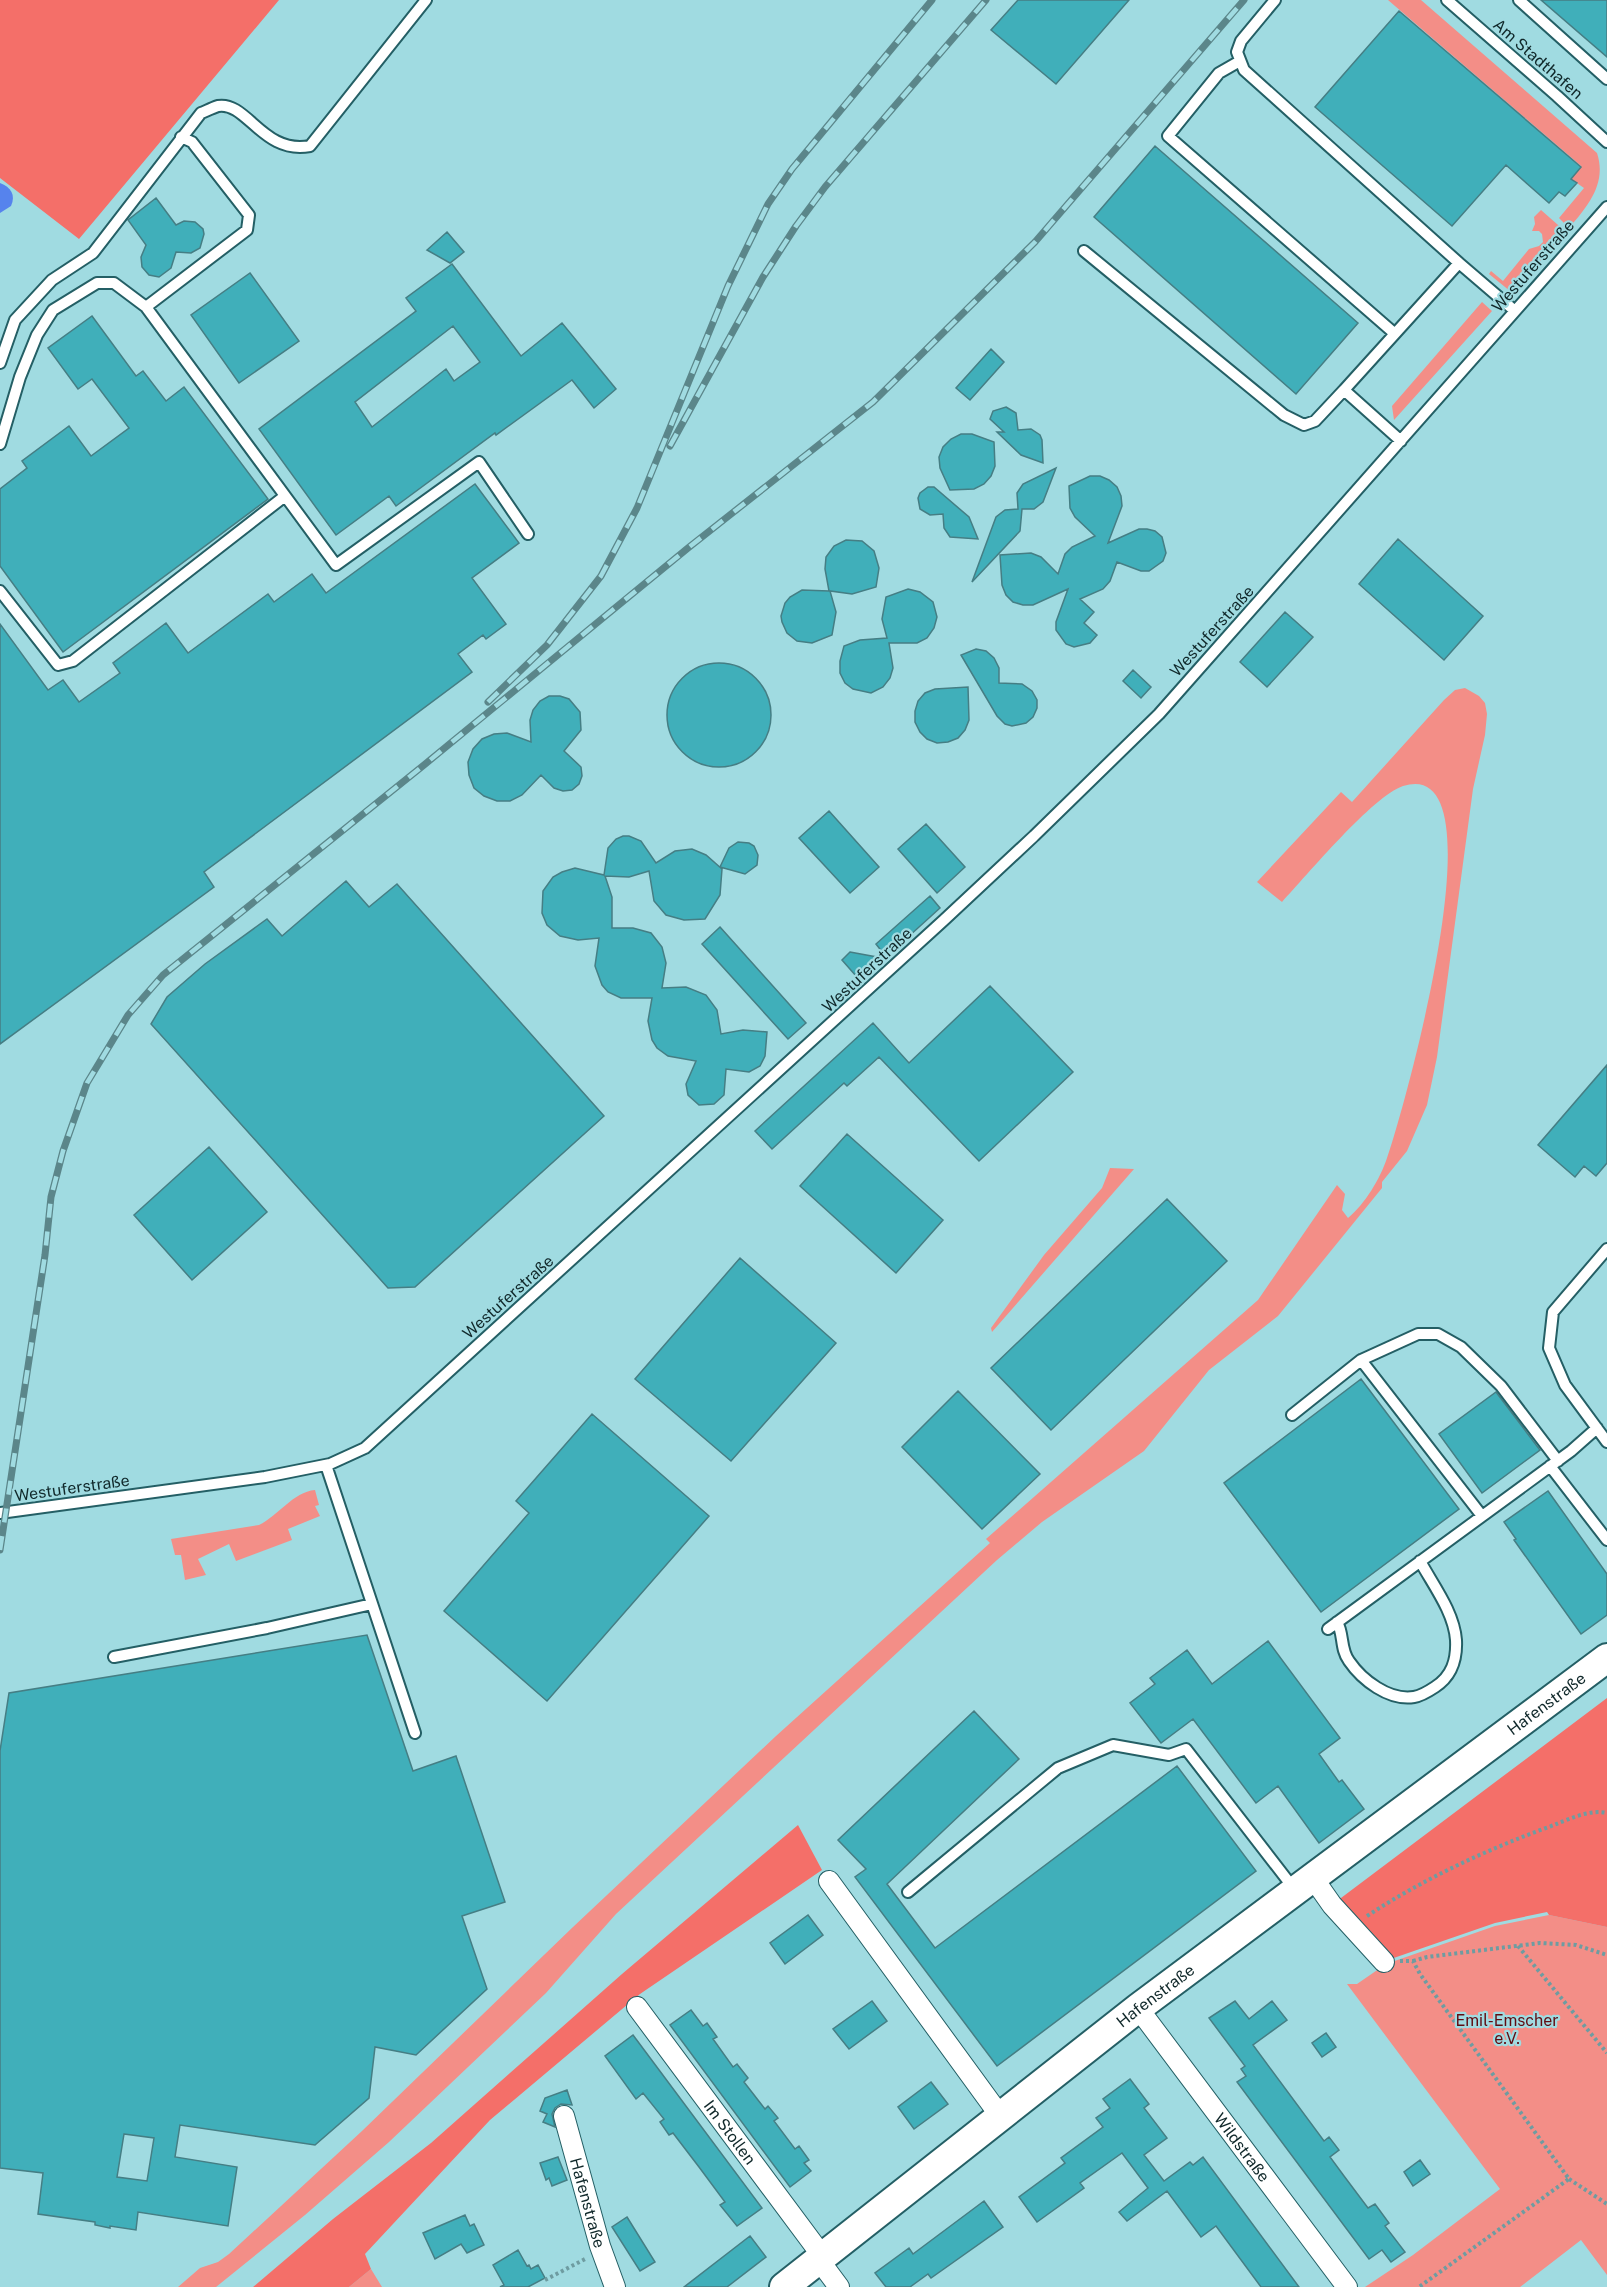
<svg xmlns="http://www.w3.org/2000/svg" width="1607" height="2287" font-family="'Public Sans',sans-serif">
	<style>
		.green { fill: #f38e87 }
		.forest { fill: #f46f69 }
		.water { fill: #5683ed }
		.building { fill: #40afba; stroke: #457e84; stroke-width: 1.5; fill-rule: evenodd }
		.lines { fill: none; stroke-linecap: round; stroke-linejoin: round }
		.lane-casing { stroke: #245f65; stroke-width: 14 }
		.street-casing { stroke: #245f65; stroke-width: 22 }
		.secondary-casing { stroke: #245f65; stroke-width: 32 }
		.path { stroke: #6e9ca1; stroke-width: 4; stroke-dasharray: 3 3; stroke-linecap: butt }
		.lane { stroke: #fff; stroke-width: 10 }
		.street { stroke: #fff; stroke-width: 20 }
		.secondary { stroke: #fff; stroke-width: 28 }
		.rail-casing { stroke: #5b868a; stroke-width: 7 }
		.rail { stroke: #a0dbe1; stroke-width: 4.5; stroke-dasharray: 14; stroke-linecap: butt }
		.labels { text-anchor: middle; dominant-baseline: central; stroke-width: 4.5; stroke-linejoin: round; paint-order: stroke }
		.street-label { font-size: 16px; fill: #10282a; stroke: #a0dbe1 }
		.park-label { font-size: 16px; fill: #610c11; stroke: #a0dbe1 }
	</style>
	<rect width="100%" height="100%" fill="#a0dbe1"/>
	<path class="green" d="M1388 0H1421L1597 153C1607 183 1588 206 1569 228L1559 218 1584 188 1571 179 1581 166Z
		M1541 210 1566 232 1516 289 1510 291 1489 274 1491 271 1503 281 1529 249 1539 246 1543 242 1542 234 1539 231H1532L1535 224 1534 217Z
		M1482 302 1492 311 1394 420 1392 406Z
		M1465 688 1479 696 1485 703 1487 714 1485 735 1473 789 1437 1057 1427 1105 1407 1151 1382 1182V1188L1278 1316 1209 1370 1144 1451 1042 1522 997 1560 616 1914 546 1993 389 2142 305 2215 216 2287H178L200 2268 218 2262 229 2254 362 2131 573 1927 776 1736 990 1543 986 1539 1258 1300 1337 1185 1345 1194 1342 1210 1348 1218C1365 1204 1380 1179 1387 1158 1401 1119 1506 753 1403 786 1373 796 1307 875 1282 902L1257 882 1341 792 1352 802 1444 700 1455 690Z
		M1110 1168 1134 1169 992 1332 991 1328 1044 1255 1102 1188Z
		M315 1490 319 1505 315 1506 320 1516 288 1529 292 1540 236 1561 229 1544 198 1559 206 1575 185 1580 181 1555H175L171 1539 259 1525C278 1516 293 1492 315 1490Z
		M1549 1915 1607 1927V2275L1581 2240 1520 2287H1365L1413 2255 1500 2189 1347 1984H1357L1386 1964 1495 1926Z
		M371 2269 382 2287H349Z"/>
	<path class="forest" d="M0 0H279L79 239 0 178Z
		M1607 1698V1927L1549 1915 1547 1912 1495 1923 1385 1961 1337 1901Z
		M798 1825 822 1870 640 1994 490 2120 365 2254 371 2269 349 2287H253L333 2219 431 2143 622 1974Z"/>
	<path class="water" d="M0 183C11 187 16 195 11 206L0 213Z"/>
	<path class="building" d="M1018 0H1129L1056 84 991 30Z
		M1541 0H1607V57Z
		M1399 11 1581 167 1571 179 1577 183 1565 196 1559 192 1549 203 1506 165 1452 226 1315 107Z
		M1155 146 1358 323 1296 394 1094 217Z
		M156 198 176 225 184 221 195 222 203 229 204 234 200 248 191 253 176 252 171 268 159 277 149 275 142 267 141 257 146 245 128 220Z
		M447 232 464 252 450 263 427 250Z
		M452 264 521 356 562 323 616 389 594 408 572 380 496 435 495 433 396 506 389 496 336 535 259 429 416 311 406 298ZM453 326 480 362 454 381 446 369 372 427 355 402Z
		M250 273 299 341 239 383 191 315Z
		M92 316 136 376 143 371 166 401 184 387 268 499 63 652 0 566V489L27 468 22 461 69 426 91 456 129 428 92 379 78 389 48 348Z
		M991 349 1004 362 970 400 956 388Z
		M1006 407 1016 413 1018 430 1031 429 1040 435 1042 440 1043 463 1021 455 997 432H1004L990 419 993 411Z
		M961 434H972L994 442 995 466 991 476 984 484 974 489 950 490 940 468 939 457 943 447 951 439Z
		M1056 468 1043 502 1034 509H1022L1020 531 972 582 996 517 1005 510 1018 509 1017 493 1023 484Z
		M1090 476H1100L1109 480 1117 487 1121 496 1122 506 1108 543 1139 529H1147L1155 531 1162 537 1166 553 1163 561 1149 571H1141L1117 562 1110 581 1103 589 1080 599 1094 612 1084 623 1097 635 1090 643 1074 647 1066 644 1056 630V622L1068 589 1033 605H1023L1013 602 1006 595 1002 585 1000 555 1031 553 1041 557 1058 574 1065 554 1072 547 1095 536 1075 517 1070 508 1069 486Z
		M475 484 519 543 472 578 506 624 486 639 483 635 458 654 472 672 204 872 214 887 0 1044V624L48 690 63 680 79 702 120 673 113 663 166 623 188 653 268 594 274 602 312 574 326 593Z
		M928 487H934L969 517 978 539 950 537 944 528 943 514 930 515 920 509 918 498 920 493Z
		M1398 539 1483 616 1444 660 1359 584Z
		M846 540 862 541 874 551 879 568 876 587 852 594 830 591 836 612 832 635 812 643 797 641 787 633 782 622 781 616 785 603 790 597 802 590 829 591 825 569 826 557 834 546Z
		M908 589 920 592 933 602 937 617 934 628 927 638 917 643H889L893 668 890 678 883 687 871 693 853 689 845 683 840 673V661L844 646 860 640 887 638 882 619 886 597Z
		M1285 612 1313 637 1267 687 1240 662Z
		M976 649 986 651 994 658 999 668V683L1022 684 1032 691 1037 700V708L1033 717 1026 723 1012 726 1005 724 997 716 961 655Z
		M667 715a52 52 0 1 1 104 0a52 52 0 1 1-104 0Z
		M1133 670 1151 687 1141 698 1123 681Z
		M968 687 969 720 965 730 958 738 948 742 937 743 927 739 920 732 915 722V711L918 701 925 693 935 689Z
		M549 696H560L569 699 580 712 581 730 564 751 581 767 582 776 579 784 572 790 563 791 554 788 541 775 522 795 510 801H497L484 796 474 788 469 775 468 762 473 749 482 739 494 734 507 733 531 742 530 720 533 710 540 701Z
		M829 811 879 867 850 893 799 838Z
		M926 824 965 867 937 893 898 849Z
		M623 836H629L641 841 656 863 675 851 692 849 706 855 722 869 720 895 705 919 684 920 666 915 654 901 649 871 629 877 605 876 612 897V928H633L651 933 662 947 666 963 662 988 686 987 706 995 717 1010 721 1034 743 1030 767 1032 765 1056 760 1066 749 1072 726 1069 724 1095 714 1104 699 1105 688 1095 686 1084 696 1061 668 1056 657 1048 652 1040 648 1021 652 998H621L608 992 602 985 595 966 599 938 578 940 560 936 547 925 542 913 543 891 553 877 562 872 575 868 604 875 608 848 616 839Z
		M738 842 749 843 754 846 758 855 757 865 745 874 720 867 729 848Z
		M346 881 369 907 397 884 604 1116 415 1287 388 1288 151 1024 167 997 205 964 267 919 282 936Z
		M930 896 940 908 886 957 876 944Z
		M720 927 806 1023 788 1039 702 944Z
		M850 952 877 957 856 976 842 960Z
		M990 986 1073 1072 979 1161 879 1057 847 1086 844 1083 772 1149 755 1131 873 1023 909 1063Z
		M1607 1065V1163L1596 1176 1584 1166 1575 1177 1538 1145Z
		M847 1134 943 1220 896 1273 800 1186Z
		M209 1147 267 1212 192 1280 134 1215Z
		M1167 1199 1227 1261 1051 1430 991 1368Z
		M740 1258 836 1343 731 1461 635 1379Z
		M1361 1379 1459 1509 1321 1612 1224 1483Z
		M958 1391 1040 1474 982 1529 902 1447Z
		M1496 1392 1540 1450 1482 1493 1439 1434Z
		M592 1414 709 1516 547 1701 444 1611 529 1513 516 1501Z
		M1548 1491 1607 1574V1615L1581 1634 1514 1540 1516 1539 1504 1522Z
		M367 1635 413 1771 456 1756 505 1902 462 1916 487 1989 416 2055 375 2047 369 2098 315 2145 180 2125 175 2157 237 2167 228 2226 138 2212 136 2230 110 2226V2228L95 2225V2222L38 2214 43 2173 0 2168V1751L9 1693ZM124 2134 154 2138 147 2181 117 2177Z
		M1268 1641 1340 1738 1319 1754 1339 1782 1342 1780 1364 1809 1319 1843 1278 1786 1256 1803 1193 1719 1161 1743 1130 1703 1155 1684 1150 1678 1187 1650 1212 1684Z
		M974 1711 1019 1759 887 1884 935 1948 1177 1766 1256 1871 997 2066 855 1877 866 1869 838 1840Z
		M808 1915 823 1935 785 1964 770 1943Z
		M872 2001 887 2021 849 2049 833 2029Z
		M1235 2001 1249 2019 1272 2001 1287 2020 1253 2045 1324 2141 1329 2137 1339 2150 1330 2157 1344 2176 1368 2208 1375 2204 1389 2223 1385 2226 1405 2252 1391 2262 1382 2250 1369 2259 1237 2082 1246 2076 1241 2069 1245 2066 1209 2018Z
		M691 2010 703 2026 707 2023 717 2037 713 2039 733 2067 737 2064 748 2078 744 2082 765 2109 768 2106 778 2118 774 2121 795 2149 799 2146 809 2160 804 2163 811 2171 790 2187 670 2025Z
		M1326 2033 1336 2047 1322 2057 1312 2043Z
		M633 2035 762 2208 737 2226 720 2205 725 2202 699 2167 673 2133 669 2135 660 2122 664 2119 643 2093 636 2099 605 2056Z
		M1130 2079 1149 2104 1144 2108 1167 2138 1144 2155 1164 2181 1190 2162 1193 2165 1203 2157 1299 2287H1261L1216 2226 1201 2237 1167 2191 1127 2221 1119 2212 1148 2188 1122 2153 1080 2183 1084 2188 1037 2222 1019 2197 1065 2163 1061 2158 1103 2127 1096 2118 1110 2108 1103 2099Z
		M931 2082 948 2104 914 2129 898 2107Z
		M567 2090 572 2105 561 2104 555 2108 552 2114 555 2127 543 2122 547 2114 540 2111 545 2098Z
		M558 2157 567 2180 552 2186 549 2178 546 2180 540 2163Z
		M1420 2160 1430 2174 1413 2186 1404 2172Z
		M984 2201 1003 2227 931 2278 928 2274 910 2287H886L875 2273 909 2248 913 2254Z
		M465 2215 470 2226 474 2224 484 2245 467 2253 461 2244 435 2259 423 2233Z
		M627 2217 655 2262 640 2271 612 2227Z
		M750 2236 766 2257 727 2287H684Z
		M518 2250 527 2266 529 2265 531 2269 538 2265 545 2278 528 2287H500L504 2285 493 2265Z"/>
	<g class="lines">
		<defs>
			<path id="lane" d="M1275 0 1241 41 1237 52 1244 70 1459 263
				M1447 0 1557 96 1607 142
				M1519 0 1607 79
				M1240 61 1219 73 1168 136 1394 333
				M1084 251 1284 415 1304 425 1315 421 1344 390
				M146 307 247 230 249 215 192 142 181 137
				M0 363 15 320 52 280 93 253 201 113C206 111 212 108 218 106 247 101 263 155 310 146L426 0
				M1401 441 1344 390 1459 263 1515 311
				M0 444 20 377 37 335 53 310 97 283H114L146 307 336 565 479 462 528 534
				M0 591 58 665 73 661 285 496
				M1607 1249 1553 1312 1549 1348 1565 1385 1607 1442
				M1361 1360 1482 1516
				M1292 1415 1361 1360 1418 1334H1438L1461 1347 1501 1386 1558 1461
				M326 1465 415 1733
				M1550 1466 1607 1540
				M0 1513 265 1477 330 1464 365 1448 944 920 1034 836 1159 714 1607 207
				M1337 1622C1344 1634 1340 1649 1349 1661 1362 1680 1389 1701 1414 1697 1421 1696 1429 1691 1435 1687 1452 1676 1457 1660 1456 1640 1454 1612 1433 1585 1420 1561
				M1328 1629 1571 1451 1597 1428
				M114 1657 267 1628 372 1604
				M908 1892 1058 1768 1113 1745 1169 1755 1186 1749 1295 1890"/>
			<g id="street">
				<path d="M1313 1878 1332 1905 1384 1962"/>
				<path d="M829 1881 1001 2117"/>
				<path id="s1" d="M637 2007 823 2257"/>
				<path id="s2" d="M1138 2008 1347 2287"/>
				<path id="s3" d="M564 2116 600 2246 615 2287"/>
				<path d="M819 2260 839 2287"/>
			</g>
			<g id="secondary">
				<path id="s4" d="M784 2287 1138 2008 1607 1658"/>
			</g>
		</defs>
		<use href="#lane" class="lane-casing"/>
		<use href="#street" class="street-casing"/>
		<use href="#secondary" class="secondary-casing"/>
		<path class="path" d="M1367 1916C1425 1878 1488 1849 1554 1825 1569 1819 1590 1809 1607 1813
			M1518 1946 1607 2053
			M1400 1961H1413L1420 1974 1569 2179 1419 2287
			M1413 1961 1427 1957 1540 1943 1576 1945 1607 1955
			M1569 2179 1607 2204
			M545 2280 587 2258"/>
		<use href="#lane" class="lane"/>
		<use href="#street" class="street"/>
		<use href="#secondary" class="secondary"/>
		<defs>
			<path id="rail" d="M670 446 763 277 796 226 825 187 986 0
				M488 702 547 645 601 576 637 508 728 286 768 204 792 169 932 0
				M0 1550 45 1255 51 1197 63 1151 87 1083 128 1015 163 975 424 765 688 548 873 402 1035 242 1244 0"/>
		</defs>
		<use href="#rail" class="rail-casing"/>
		<use href="#rail" class="rail"/>
	</g>
	<g class="labels">
		<g class="street-label">
			<text transform="translate(1538 59) rotate(41)">Am Stadthafen</text>
			<text transform="translate(1533 266) rotate(-49)">Westuferstraße</text>
			<text transform="translate(1212 631) rotate(-48)">Westuferstraße</text>
			<text transform="translate(867 970) rotate(-43)">Westuferstraße</text>
			<text transform="translate(508 1297) rotate(-42)">Westuferstraße</text>
			<text transform="translate(72 1488) rotate(-8)">Westuferstraße</text>
			<text stroke="none"><textPath href="#s4" startOffset="960">Hafenstraße</textPath></text>
			<text stroke="none"><textPath href="#s4" startOffset="472">Hafenstraße</textPath></text>
			<text stroke="none"><textPath href="#s1" startOffset="156">Im Stollen</textPath></text>
			<text stroke="none"><textPath href="#s2" startOffset="174">Wildstraße</textPath></text>
			<text stroke="none"><textPath href="#s3" startOffset="90">Hafenstraße</textPath></text>
		</g>
		<g class="park-label">
			<text x="1507" y="2020">Emil-Emscher<tspan x="1507" dy="18">e.V.</tspan></text>
		</g>
	</g>
</svg>
